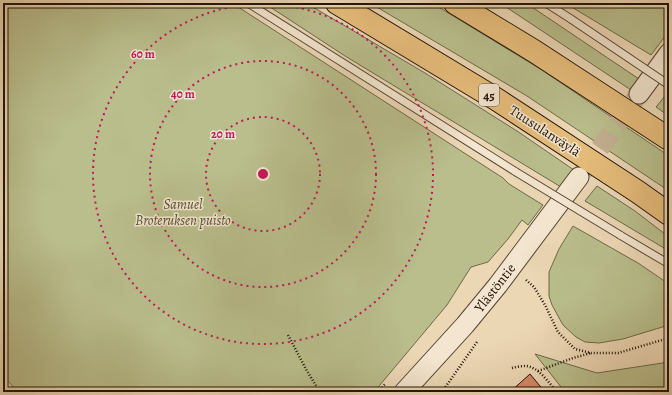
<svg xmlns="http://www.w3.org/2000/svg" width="672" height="395" font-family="Alegreya,serif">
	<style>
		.green { fill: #b9be8c; stroke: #6c6949 }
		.building { fill: #d38967; stroke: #201406 }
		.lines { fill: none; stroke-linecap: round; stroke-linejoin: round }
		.tertiary-tunnel { stroke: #c3b092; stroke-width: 19; stroke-dasharray: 19 10; stroke-linecap: butt }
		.service-casing { stroke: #534532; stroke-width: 9 }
		.tertiary-casing { stroke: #534532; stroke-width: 21 }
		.motorway-casing { stroke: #201406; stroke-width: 24 }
		.path { stroke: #201406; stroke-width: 2.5; stroke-dasharray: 1 2; stroke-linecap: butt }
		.service { stroke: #f3e5cf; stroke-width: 7 }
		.tertiary { stroke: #f3e5cf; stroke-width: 19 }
		.motorway { stroke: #e6bc7a; stroke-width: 22 }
		.service-bridge-casing { stroke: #534532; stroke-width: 9; stroke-linecap: butt }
		.service-bridge { stroke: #f3e5cf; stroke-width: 7 }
		.ring { fill: none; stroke: #c2185b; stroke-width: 2; stroke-dasharray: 2 4 }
		.labels { text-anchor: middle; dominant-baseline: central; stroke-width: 3; stroke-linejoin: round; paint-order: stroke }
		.shield { fill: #f3e5cf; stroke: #5f5342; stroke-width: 1 }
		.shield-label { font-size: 13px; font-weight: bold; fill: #201406 }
		.street-label { font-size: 14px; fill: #201406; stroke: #f3e5cf }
		.park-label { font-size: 14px; font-style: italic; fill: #565035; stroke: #f3e5cf }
		.centre { fill: #c2185b; stroke: #f3e5cf; stroke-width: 2 }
		.ring-label { font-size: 12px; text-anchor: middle; font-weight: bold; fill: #c2185b; stroke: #f3e5cf; stroke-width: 3; stroke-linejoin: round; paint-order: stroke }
	</style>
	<rect width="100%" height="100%" fill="#ecd7b5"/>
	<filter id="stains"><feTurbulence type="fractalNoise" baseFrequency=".005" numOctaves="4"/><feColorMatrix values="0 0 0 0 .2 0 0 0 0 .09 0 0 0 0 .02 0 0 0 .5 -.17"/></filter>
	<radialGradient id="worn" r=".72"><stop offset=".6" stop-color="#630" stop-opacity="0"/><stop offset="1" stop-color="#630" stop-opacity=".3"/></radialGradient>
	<path class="green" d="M3 3H232L503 178 509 184 543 205 528 225 522 220 508 239 488 262 471 267 447 305 374 392H18L3 376Z
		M264 3H306L425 73 517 131 574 170 561 187 345 56Z
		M370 3H432L542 70 669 156V191L527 96Z
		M500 3H526L639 79 631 90Z
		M565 3H669V31L651 55Z
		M665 96 669 99V116L656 107Z
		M597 186 635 211 669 237V251L585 201Z
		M573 226 638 263 669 284V325L623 339 599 343 585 342 576 337 563 325 552 305 549 296V272L559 249Z
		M535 354 597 373 669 362V392H565Z"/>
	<path class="building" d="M530 374 545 392H510Z"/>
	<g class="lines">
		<path class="tertiary-tunnel" d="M583 172 639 94"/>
		<defs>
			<path id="service" d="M248 3 516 172
				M546 3 571 19
				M620 235 669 264"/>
			<path id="tertiary" d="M639 94 669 53
				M404 392 465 325 498 285 579 177"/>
			<path id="motorway" d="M337 3 496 99 638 192 669 214
				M455 3 534 51 669 139"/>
		</defs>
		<use href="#service" class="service-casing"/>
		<use href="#tertiary" class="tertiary-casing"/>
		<use href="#motorway" class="motorway-casing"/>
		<path class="path" d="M526 280 534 287 545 305 558 332 575 349 591 353H618L669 338
			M288 335 307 371 320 392
			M512 368C516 367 521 366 525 366 538 366 549 383 557 392
			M538 371 573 358 591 353
			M378 392 386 383
			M442 392 477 342"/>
		<use href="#service" class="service"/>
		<use href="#tertiary" class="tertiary"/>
		<use href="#motorway" class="motorway"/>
		<defs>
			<path id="service-bridge" d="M571 19 669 85
				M516 172 620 235"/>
		</defs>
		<use href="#service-bridge" class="service-bridge-casing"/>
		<use href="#service-bridge" class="service-bridge"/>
	</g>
	<g class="ring">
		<circle cx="263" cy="174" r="57"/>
		<circle cx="263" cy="174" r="113"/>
		<circle cx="263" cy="174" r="170"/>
	</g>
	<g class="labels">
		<rect class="shield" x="479" y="84" width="20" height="22" rx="3"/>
		<g class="shield-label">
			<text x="489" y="95">45</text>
		</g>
		<g class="street-label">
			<text transform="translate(545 131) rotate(33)">Tuusulanväylä</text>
			<text transform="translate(495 288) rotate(-52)">Ylästöntie</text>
		</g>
		<g class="park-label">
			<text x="183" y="204">Samuel<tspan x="183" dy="16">Broteruksen puisto</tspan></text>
		</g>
	</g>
	<circle cx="263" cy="174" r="6" class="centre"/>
	<g class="ring-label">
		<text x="143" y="58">60 m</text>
		<text x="183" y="98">40 m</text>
		<text x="223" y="138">20 m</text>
	</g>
	<rect width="672" height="395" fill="none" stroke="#ecd7b5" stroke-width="16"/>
	<rect x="4" y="4" width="664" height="387" fill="none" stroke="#201406" stroke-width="2"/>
	<rect x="8" y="8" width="656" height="379" fill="none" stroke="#201406"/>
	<rect width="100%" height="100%" filter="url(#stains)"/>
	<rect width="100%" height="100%" fill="url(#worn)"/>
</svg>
